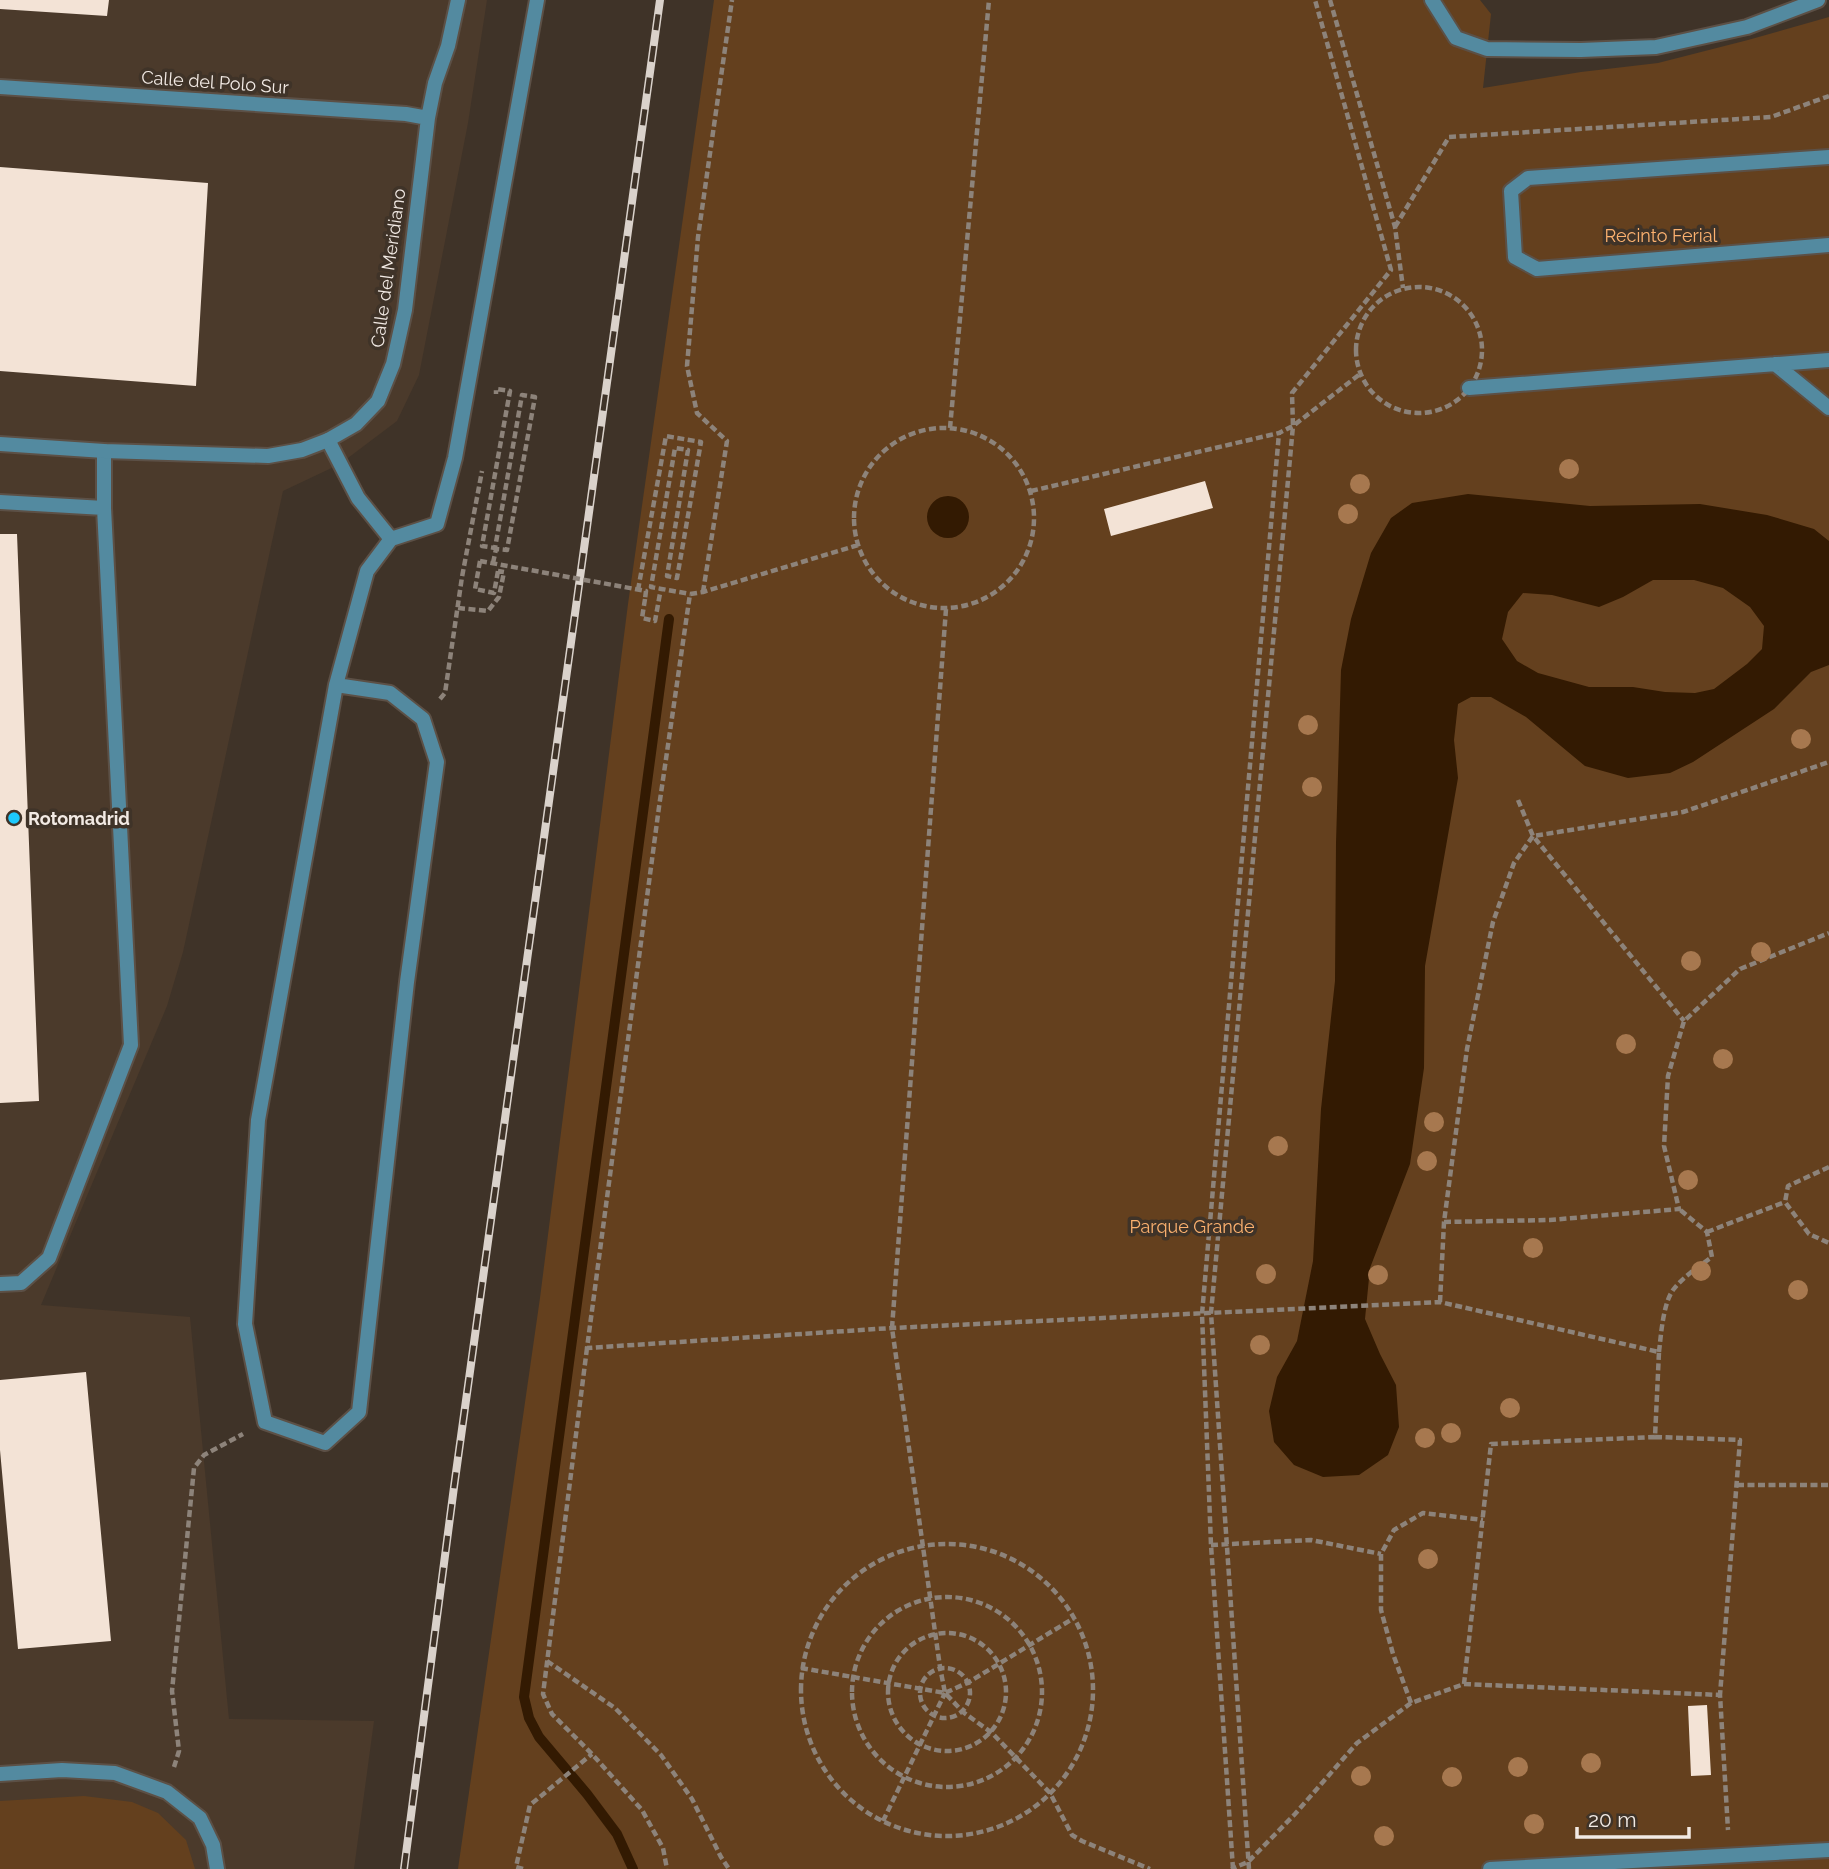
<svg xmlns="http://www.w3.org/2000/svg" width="1829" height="1869" font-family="Raleway,sans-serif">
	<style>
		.built { fill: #4b3a2b }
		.green { fill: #64401e }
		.water { fill: #331a02; fill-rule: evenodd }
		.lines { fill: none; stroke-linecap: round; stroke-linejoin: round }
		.stream { stroke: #331a02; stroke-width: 10 }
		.building { fill: #f3e3d6 }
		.lane-casing { stroke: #5c5046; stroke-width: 18 }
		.street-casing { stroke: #5c5046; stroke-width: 18 }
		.path { stroke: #8d837a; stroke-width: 4.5; stroke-dasharray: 7 3.5; stroke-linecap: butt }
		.lane { stroke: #538aa0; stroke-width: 14 }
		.street { stroke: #538aa0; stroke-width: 14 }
		.rail-casing { stroke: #dad2cb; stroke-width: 8 }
		.rail { stroke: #3f3328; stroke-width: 5; stroke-dasharray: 16; stroke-linecap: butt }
		.path-bridge { stroke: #8d837a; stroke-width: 4.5; stroke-dasharray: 7 3.5; stroke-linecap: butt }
		.tree { fill: #a7784f }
		.poi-dot { fill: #1dc9fc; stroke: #3f3328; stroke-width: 2.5 }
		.labels { text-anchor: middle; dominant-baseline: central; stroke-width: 7; stroke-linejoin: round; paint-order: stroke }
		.street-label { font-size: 18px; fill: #f2eae4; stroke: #3f3328 }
		.park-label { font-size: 18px; fill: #fcb16f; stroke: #3f3328 }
		.poi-label { font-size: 18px; font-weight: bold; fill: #f2eae4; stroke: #3f3328; text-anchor: start }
	</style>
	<rect width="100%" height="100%" fill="#3f3328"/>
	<path class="built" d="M0 0H487L468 123 419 375 397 421 340 464 283 491 183 952 167 1006 41 1305 190 1317 229 1719 374 1721 354 1869H0Z"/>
	<path class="green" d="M714 0H1480L1491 14 1483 88 1581 72 1658 63 1748 40 1829 17V1869H458L540 1298 628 604Z
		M84 1796 132 1802 158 1813 186 1840 195 1869H0V1801Z"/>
	<path class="water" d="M1468 494 1590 506 1700 504 1767 515 1814 529 1829 541V665L1811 672 1774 709 1693 762 1670 773 1628 778 1585 766 1526 717 1491 697H1471L1458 704 1454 740 1458 778 1425 966 1424 1068 1410 1164 1370 1268 1365 1319 1380 1354 1396 1385 1399 1427 1388 1455 1359 1475 1323 1477 1294 1465 1274 1442 1269 1411 1277 1377 1297 1341 1313 1261 1321 1109 1335 981 1336 843 1341 670 1351 619 1371 553 1391 518 1412 503ZM1653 580H1694L1723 588 1750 607 1764 626 1762 649 1747 664 1714 689 1695 693 1665 692 1633 687H1589L1538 673 1517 661 1502 639 1508 612 1523 593 1552 595 1599 607 1623 597Z
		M927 517a21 21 0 1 1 42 0a21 21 0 1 1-42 0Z"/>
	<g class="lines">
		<path class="stream" d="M633 1869 617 1834 587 1794 539 1737 529 1718 524 1697 669 619"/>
	</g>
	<path class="building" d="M0 0H109L107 16 0 9Z
		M0 167 208 183 196 386 0 371Z
		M1205 481 1213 508 1111 536 1104 509Z
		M0 534H17L39 1101 0 1103Z
		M86 1372 111 1641 18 1649 0 1450V1380Z
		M1707 1705 1711 1775 1691 1776 1688 1706Z"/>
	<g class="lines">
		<defs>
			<path id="lane" d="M1432 0 1456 38 1487 49 1581 50 1656 47 1747 27 1818 0
				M1829 157 1528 178 1511 191 1515 257 1537 269 1829 245
				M328 440 358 498 391 539
				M0 502 104 508V451
				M336 685 390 693 423 719 437 762 407 982 359 1412 325 1443 265 1422 245 1324 258 1120 336 685 367 571 391 539 437 524 455 458 537 0
				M0 1284 21 1283 49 1258 131 1045 104 508"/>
			<path id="street" d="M0 87 406 114 428 118
				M1775 364 1829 408
				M1469 388 1829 360
				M0 444 104 451 268 456 302 450 328 440 356 424 378 401 393 364 405 310 428 118 435 83 448 46 458 0
				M0 1774 62 1770 115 1773 167 1792 200 1818 213 1845 217 1869
				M1490 1869 1829 1850"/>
		</defs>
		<use href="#lane" class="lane-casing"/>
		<use href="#street" class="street-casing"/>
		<path class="path" d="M1330 0 1395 227 1403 288
			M1395 227 1449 137 1771 117 1829 96
			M1356 350a63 63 0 1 1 126 0a63 63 0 1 1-126 0Z
			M950 428 989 0
			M854 518a90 90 0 1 1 180 0a90 90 0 1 1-180 0Z
			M1031 491 1279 433 1293 426 1360 374
			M858 545 703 592 690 594 659 807 587 1348 892 1328 1440 1302 1659 1352 1655 1437 1491 1444 1464 1684 1411 1703 1357 1743 1295 1814 1248 1862 1231 1869
			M480 561 475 589 494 593 498 571
			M493 563 496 549 507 550 535 397 522 395 495 548 482 546 510 391 496 389V394
			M638 590 666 436 701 442 677 578 667 576 688 450 675 448 651 587 690 594
			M703 592 727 441 697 413 687 366 698 237 732 0
			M645 599 642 618 655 621 661 588
			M458 608 488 611 499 597 504 572 498 571
			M946 609 892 1328 940 1667 945 1693 963 1712 992 1733 1050 1793 1072 1835 1082 1841 1150 1869
			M440 699 445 693 462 577 482 471
			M1518 800 1533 836 1684 1021
			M1829 1167 1788 1186 1785 1202 1809 1234 1829 1243
			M1444 1222 1550 1220 1679 1209 1664 1146 1668 1076 1684 1021 1740 969 1829 933
			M1707 1232 1785 1202
			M1440 1302 1444 1222 1467 1049 1493 922 1514 863 1533 836 1683 812 1829 762
			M587 1348 543 1694 552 1714 592 1754 642 1810 663 1848 667 1869
			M1659 1352C1661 1335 1663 1304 1673 1290 1683 1277 1698 1267 1712 1257L1707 1232 1679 1209
			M1655 1437 1740 1440 1720 1695
			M1737 1485H1829
			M801 1690a146 146 0 1 1 292 0a146 146 0 1 1-292 0Z
			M1211 1545 1311 1540 1381 1554
			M852 1692a95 95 0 1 1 190 0a95 95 0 1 1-190 0Z
			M888 1692a59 59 0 1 1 118 0a59 59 0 1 1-118 0Z
			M547 1661 615 1708 661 1755 692 1799 721 1857 729 1869
			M920 1693a25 25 0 1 1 50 0a25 25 0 1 1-50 0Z
			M801 1668 945 1693 969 1682 1074 1618
			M1464 1684 1720 1695 1728 1830
			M1411 1703 1393 1654 1381 1610V1554L1394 1530 1423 1513 1483 1520
			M174 1767 179 1751 172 1691 194 1468 204 1455 243 1434
			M883 1821 945 1693
			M523 1869 516 1867 530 1805 592 1754
			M1233 1869 1211 1545 1202 1314 1279 433
			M1249 1869 1211 1313 1293 426 1292 393 1391 270 1315 0"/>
		<use href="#lane" class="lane"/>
		<use href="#street" class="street"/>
		<defs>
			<path id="rail" d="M404 1869 454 1487 660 0"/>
		</defs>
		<use href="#rail" class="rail-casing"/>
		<use href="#rail" class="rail"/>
		<path class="path-bridge" d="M480 561 646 591 645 599"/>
	</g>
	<g class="tree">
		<circle cx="1569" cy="469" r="10"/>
		<circle cx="1360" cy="484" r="10"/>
		<circle cx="1348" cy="514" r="10"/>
		<circle cx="1308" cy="725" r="10"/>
		<circle cx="1801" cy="739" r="10"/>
		<circle cx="1312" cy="787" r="10"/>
		<circle cx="1761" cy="952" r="10"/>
		<circle cx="1691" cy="961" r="10"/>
		<circle cx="1626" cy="1044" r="10"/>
		<circle cx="1723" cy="1059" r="10"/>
		<circle cx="1434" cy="1122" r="10"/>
		<circle cx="1278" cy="1146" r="10"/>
		<circle cx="1427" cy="1161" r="10"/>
		<circle cx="1688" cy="1180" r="10"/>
		<circle cx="1533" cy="1248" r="10"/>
		<circle cx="1701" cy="1271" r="10"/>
		<circle cx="1266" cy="1274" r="10"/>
		<circle cx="1378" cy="1275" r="10"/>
		<circle cx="1798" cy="1290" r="10"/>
		<circle cx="1260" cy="1345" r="10"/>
		<circle cx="1510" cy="1408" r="10"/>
		<circle cx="1451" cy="1433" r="10"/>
		<circle cx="1425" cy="1438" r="10"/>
		<circle cx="1428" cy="1559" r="10"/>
		<circle cx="1591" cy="1763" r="10"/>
		<circle cx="1518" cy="1767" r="10"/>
		<circle cx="1361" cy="1776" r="10"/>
		<circle cx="1452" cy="1777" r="10"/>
		<circle cx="1534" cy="1824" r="10"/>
		<circle cx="1384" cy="1836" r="10"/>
	</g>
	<circle class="poi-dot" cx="14" cy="818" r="7"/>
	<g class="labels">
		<g class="street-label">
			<text transform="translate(215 82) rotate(4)">Calle del Polo Sur</text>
			<text transform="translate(388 268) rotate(-82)">Calle del Meridiano</text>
		</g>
		<g class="park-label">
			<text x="1661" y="235">Recinto Ferial</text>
			<text x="1192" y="1226">Parque Grande</text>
		</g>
		<g class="poi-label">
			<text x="28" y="818">Rotomadrid</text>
		</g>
	</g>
	<path d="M1577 1827v10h112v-10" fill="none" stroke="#f2eae4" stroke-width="3.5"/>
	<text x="1588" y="1827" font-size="21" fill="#f2eae4" stroke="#3f3328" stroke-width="5" paint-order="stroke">20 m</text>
</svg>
